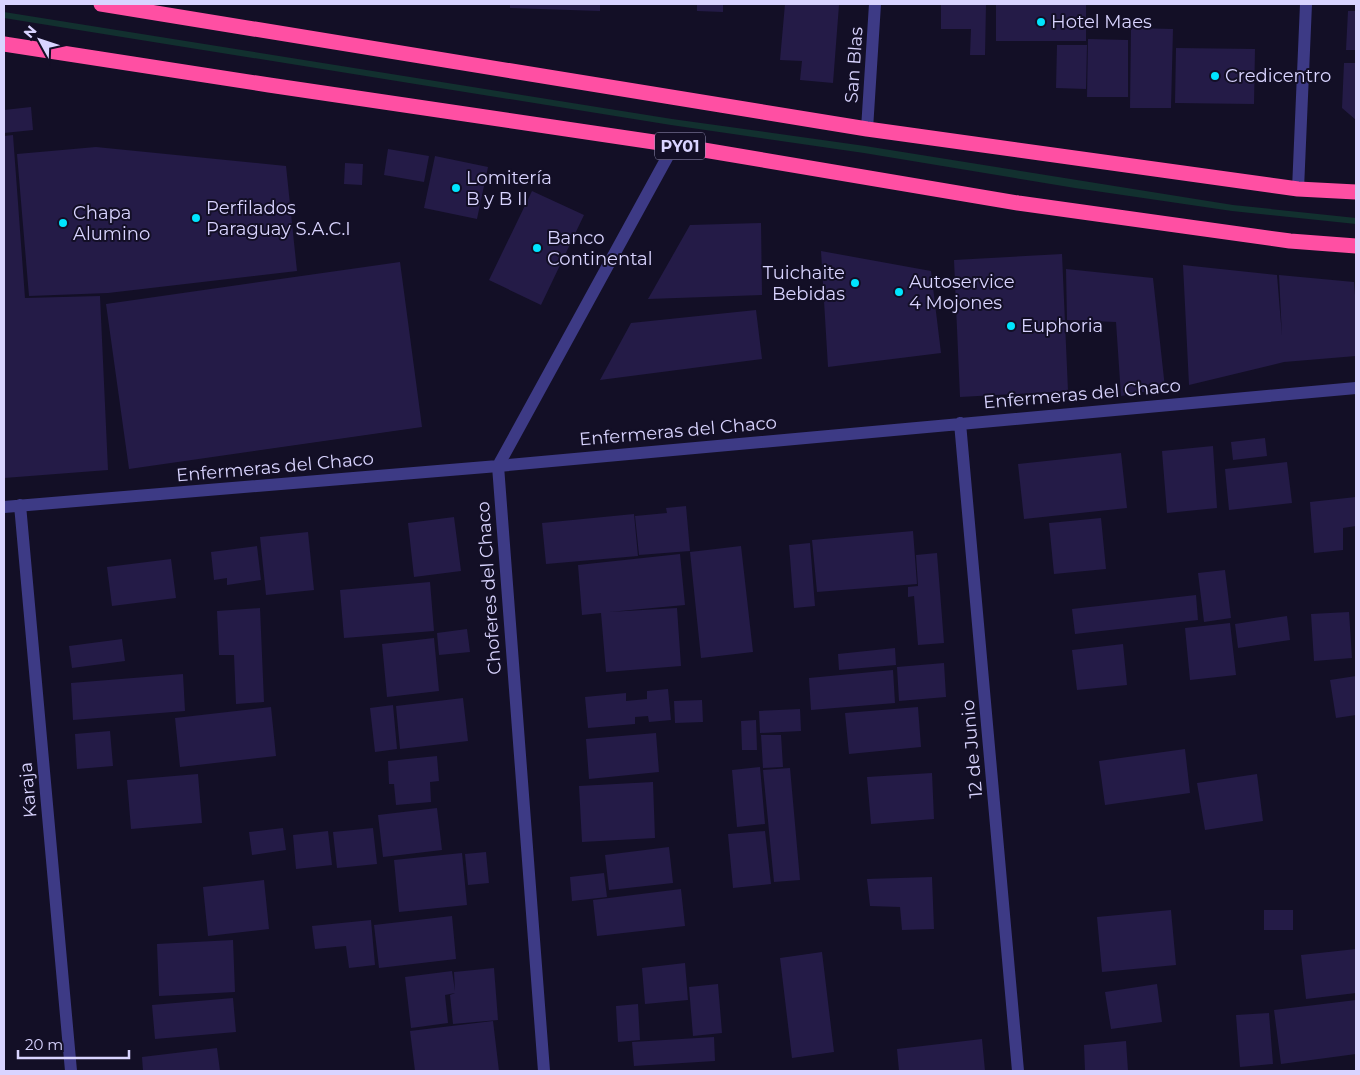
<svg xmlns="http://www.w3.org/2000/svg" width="1360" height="1075" font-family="Montserrat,sans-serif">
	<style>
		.green { fill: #12302f }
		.building { fill: #241b47 }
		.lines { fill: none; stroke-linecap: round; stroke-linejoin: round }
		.minor { stroke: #3d3a85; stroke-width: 12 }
		.highway { stroke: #ff4fa3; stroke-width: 15 }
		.poi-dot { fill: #00e5ff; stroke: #130f26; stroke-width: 2 }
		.labels { text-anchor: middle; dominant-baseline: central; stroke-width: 4; stroke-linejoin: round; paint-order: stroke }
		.shield { fill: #130f26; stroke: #9e99be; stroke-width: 1 }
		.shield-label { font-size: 16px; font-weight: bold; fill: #d9d4ff }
		.poi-label { font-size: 18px; fill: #d9d4ff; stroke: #130f26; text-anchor: start }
		.street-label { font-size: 18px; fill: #d9d4ff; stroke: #130f26 }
	</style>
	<rect width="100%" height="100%" fill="#130f26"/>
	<path class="green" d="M4 12 672 119 865 146 1233 205 1356 218V224L1232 211 1075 188 864 153 671 125 4 18Z"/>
	<path class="building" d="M510 4H600V11L510 8Z
		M697 4H723V12L697 11Z
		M785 4 839 5 833 83 800 80 802 61 780 60Z
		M941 4H986L985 55H970L971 29H941Z
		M996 4H1086V41H996Z
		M1348 11H1356V50H1346Z
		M1131 28 1173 29 1171 108H1130Z
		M1088 39 1128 40V97H1087Z
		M1057 45H1087L1086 89 1056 88Z
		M1176 48 1255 49 1254 104 1175 103Z
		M1344 63H1356V120L1342 108Z
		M31 107 33 130 4 133V110Z
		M13 135 25 298 100 296 108 470 4 478V136Z
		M96 147 286 166 297 271 108 293 29 296 17 154Z
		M388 149 429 156 424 182 384 175Z
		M435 156 488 167 477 219 424 208Z
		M345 163 363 164 362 185 344 184Z
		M532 191 584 215 541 305 489 280Z
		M761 223 762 295 648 299 690 225Z
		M821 251 931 271 941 353 828 367Z
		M1062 254 1068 391 960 397 954 260Z
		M400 262 422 427 129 469 106 304Z
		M1183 265 1277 275 1282 336 1279 275 1354 282 1356 308V356L1284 362 1189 385Z
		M1066 269 1153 278 1165 388 1121 396 1116 322 1067 320Z
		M756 310 762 359 600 380 631 323Z
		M1265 438 1267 456 1233 460 1231 442Z
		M1213 446 1217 508 1167 513 1162 451Z
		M1121 453 1127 508 1024 519 1018 464Z
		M1287 462 1292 503 1229 510 1225 469Z
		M1356 497V526L1343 528V550L1314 553 1310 502Z
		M686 506 690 551 639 555 635 516 667 513 666 508Z
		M634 514 638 556 546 564 542 523Z
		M454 517 461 571 414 577 408 523Z
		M1101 518 1106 569 1054 574 1049 523Z
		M913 531 917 584 817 592 812 540Z
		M308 532 314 590 266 595 260 537Z
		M810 543 815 606 794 608 789 545Z
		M257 546 261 580 227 585V578L214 580 211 552Z
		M741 546 753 652 701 658 690 552Z
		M937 553 944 643 918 645 914 596 908 597V587L918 586 916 555Z
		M680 554 685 605 609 612 677 608 681 666 606 672 601 613 582 615 578 565Z
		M171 559 176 598 112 606 107 567Z
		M1225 570 1231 618 1204 622 1198 573Z
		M430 582 434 631 344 638 340 590Z
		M1196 595 1198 620 1075 634 1072 609Z
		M260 608 264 702 236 704 234 655H219L217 611Z
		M1349 612 1352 658 1314 661 1311 614Z
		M1287 616 1290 640 1238 648 1235 624Z
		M1230 623 1236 675 1190 680 1185 628Z
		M467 629 470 652 439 655 437 633Z
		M434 638 439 691 387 697 382 644Z
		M122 639 125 661 72 668 69 646Z
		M1123 644 1127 685 1077 690 1072 650Z
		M895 648 896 665 839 670 838 654Z
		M944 663 946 697 899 701 897 667Z
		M893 670 895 703 811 710 809 678Z
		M183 674 185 711 73 720 71 683Z
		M1356 676V715L1336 718 1330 680Z
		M668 689 671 720 649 722 648 716 635 717V724L588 728 585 697 626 693V701L647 699V691Z
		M463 698 468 741 400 749 396 706Z
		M702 700 703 722 675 723 674 701Z
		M393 705 397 749 375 752 370 708Z
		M271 707 276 756 180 767 175 718Z
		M918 707 921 747 849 754 845 713Z
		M800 709 801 731 760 733 759 711Z
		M756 720 757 750H742L741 721Z
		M110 731 113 766 77 769 75 734Z
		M656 733 659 772 589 779 586 739Z
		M761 735H781L783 767 763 768Z
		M1185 749 1190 793 1105 805 1099 761Z
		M437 756 439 781 430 782 431 802 396 805 394 784H389L388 761Z
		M760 767 765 824 737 827 732 770Z
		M790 768 800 880 774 882 763 770Z
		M932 773 934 819 871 824 867 777Z
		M198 774 202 823 131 829 127 780Z
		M1257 774 1263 821 1205 830 1197 783Z
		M653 782 655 838 582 842 579 786Z
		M437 808 442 850 383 857 378 815Z
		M283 828 286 850 252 855 249 832Z
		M373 828 377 864 337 868 333 832Z
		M328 831 332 865 296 869 293 835Z
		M765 831 771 884 733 888 728 834Z
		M669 847 673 883 609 890 605 855Z
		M486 852 489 883 468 885 465 854Z
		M462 853 467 905 399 912 394 860Z
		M604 873 607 897 572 901 570 877Z
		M932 877 934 929 902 930 900 907 870 906 867 879Z
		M264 880 269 929 208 936 203 887Z
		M681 889 685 926 597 936 593 900Z
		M1171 910 1176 965 1102 972 1097 917Z
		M1264 910H1293V930H1264Z
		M452 916 456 959 379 968 374 925Z
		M371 920 375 965 349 968 346 946 315 949 312 926Z
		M233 940 235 992 159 996 157 944Z
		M1356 949V993L1306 999 1301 955Z
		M822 952 834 1052 792 1058 780 958Z
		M685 963 688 1000 645 1004 642 968Z
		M494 968 498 1020 453 1024 450 995 455 993 445 995 448 1023 411 1028 405 977 452 971 455 991 454 972Z
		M718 984 722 1033 693 1036 689 987Z
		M1157 984 1162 1022 1111 1029 1105 992Z
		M233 998 236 1032 155 1039 152 1005Z
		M1356 1000V1054L1281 1064 1274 1010Z
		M638 1004 640 1040 618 1042 616 1006Z
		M1269 1013 1273 1064 1240 1067 1236 1015Z
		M493 1021 499 1071H415L410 1031Z
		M714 1037 715 1061 634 1066 632 1042Z
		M982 1039 985 1071H899L897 1049Z
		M1126 1041 1128 1071H1085L1084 1045Z
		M217 1048 220 1071H143L142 1057Z"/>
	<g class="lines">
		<path class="minor" d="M867 129 875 4
			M1298 189 1306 4
			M960 423 1018 1071
			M20 505 71 1071
			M4 507 498 466 1356 388
			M544 1071 498 466 674 145"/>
		<path class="highway" d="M101 4 867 129 1298 189 1356 192
			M4 44 269 85 674 145 1018 203 1290 241 1356 246"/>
	</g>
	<g class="poi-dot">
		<circle cx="1041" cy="22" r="5"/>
		<circle cx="1215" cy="76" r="5"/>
		<circle cx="456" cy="188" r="5"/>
		<circle cx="196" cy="218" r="5"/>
		<circle cx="63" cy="223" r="5"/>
		<circle cx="537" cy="248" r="5"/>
		<circle cx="855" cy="283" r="5"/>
		<circle cx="899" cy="292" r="5"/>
		<circle cx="1011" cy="326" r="5"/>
	</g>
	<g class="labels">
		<rect class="shield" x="655" y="132.5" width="50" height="27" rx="4"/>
		<g class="shield-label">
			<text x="680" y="146">PY01</text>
		</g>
		<g class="poi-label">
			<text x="1051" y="22">Hotel Maes</text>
			<text x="1225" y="76">Credicentro</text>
			<text x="466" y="178">Lomitería<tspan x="466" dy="21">B y B II</tspan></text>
			<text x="206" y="208">Perfilados<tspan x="206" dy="21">Paraguay S.A.C.I</tspan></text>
			<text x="73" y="213">Chapa<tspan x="73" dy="21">Alumino</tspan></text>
			<text x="547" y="238">Banco<tspan x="547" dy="21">Continental</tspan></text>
			<text x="845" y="273" text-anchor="end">Tuichaite<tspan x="845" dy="21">Bebidas</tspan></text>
			<text x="909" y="282">Autoservice<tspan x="909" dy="21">4 Mojones</tspan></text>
			<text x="1021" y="326">Euphoria</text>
		</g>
		<g class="street-label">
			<text transform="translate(854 65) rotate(-86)">San Blas</text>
			<text transform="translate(1082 394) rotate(-5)">Enfermeras del Chaco</text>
			<text transform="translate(678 431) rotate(-5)">Enfermeras del Chaco</text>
			<text transform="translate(275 467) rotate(-5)">Enfermeras del Chaco</text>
			<text transform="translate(489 588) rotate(-94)">Choferes del Chaco</text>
			<text transform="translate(972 749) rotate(-95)">12 de Junio</text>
			<text transform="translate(28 790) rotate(-95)">Karaja</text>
		</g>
	</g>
	<rect width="1360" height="1075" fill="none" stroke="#d9d4ff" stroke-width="10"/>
	<g transform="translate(40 40) rotate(310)" stroke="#130f26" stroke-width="4" paint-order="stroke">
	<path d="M0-4L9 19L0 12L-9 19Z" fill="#d9d4ff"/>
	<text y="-8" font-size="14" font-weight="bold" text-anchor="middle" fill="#d9d4ff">N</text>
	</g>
	<path d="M18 1050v8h111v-8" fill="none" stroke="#d9d4ff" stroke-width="2.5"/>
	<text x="25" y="1050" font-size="15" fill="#d9d4ff" stroke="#130f26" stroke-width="4" paint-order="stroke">20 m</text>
</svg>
